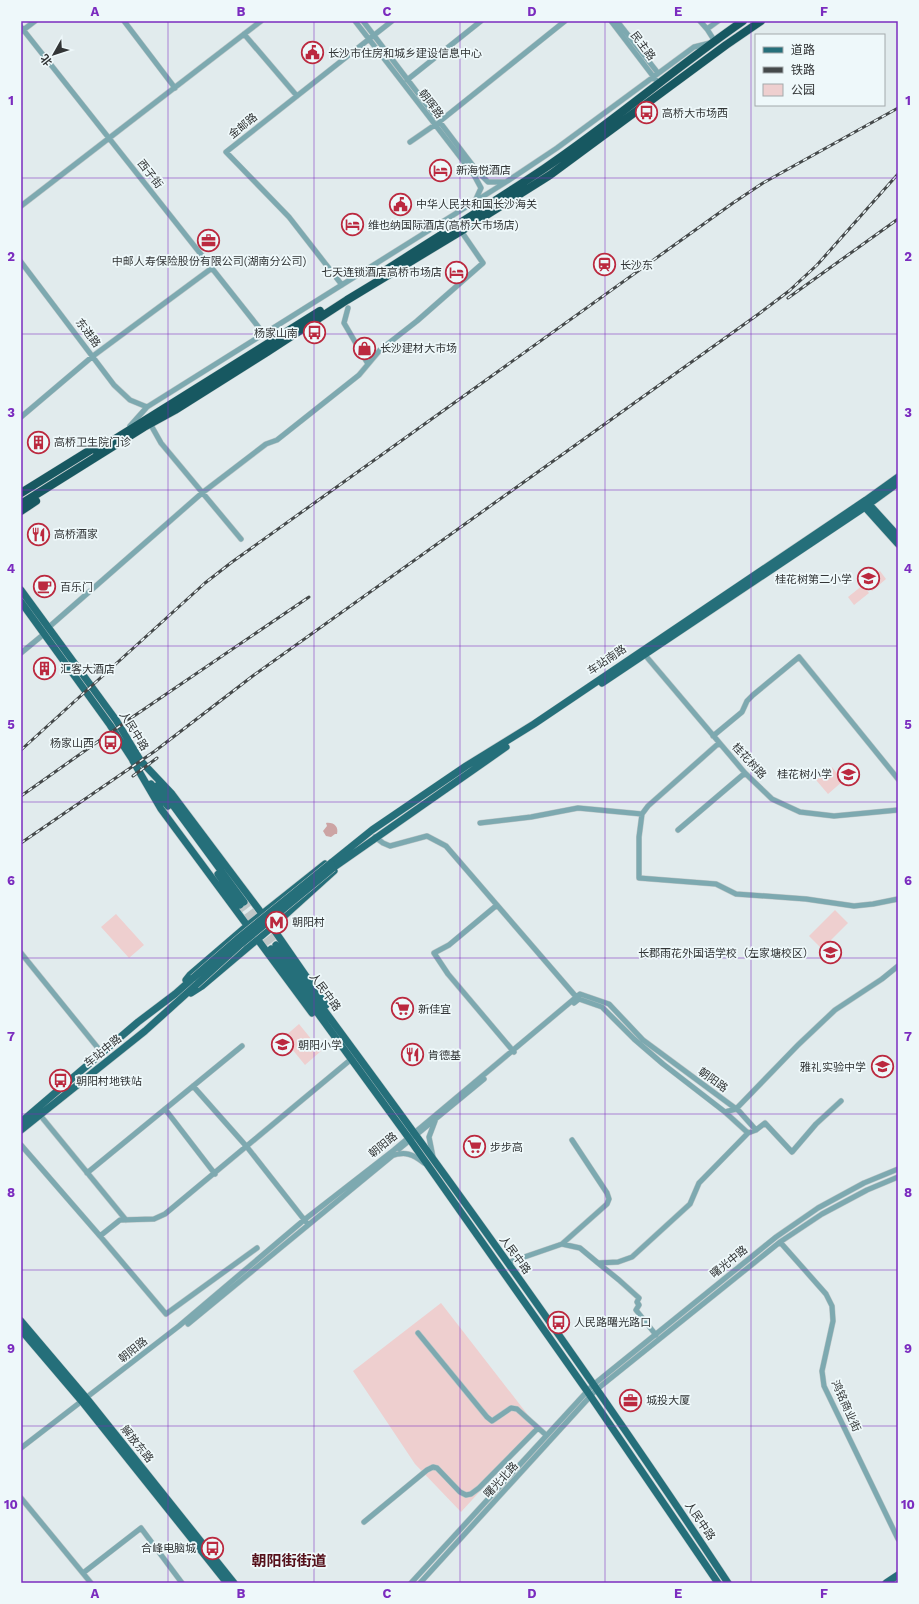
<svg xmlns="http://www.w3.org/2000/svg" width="919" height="1604" font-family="'Work Sans','Noto Sans SC',sans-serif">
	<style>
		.green { fill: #eecfcf }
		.water { fill: #cca4a4 }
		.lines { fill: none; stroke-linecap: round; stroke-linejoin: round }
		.major-tunnel { stroke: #bec7c8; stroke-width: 7; stroke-dasharray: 7 3.5; stroke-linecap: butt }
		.minor-casing { stroke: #bec7c8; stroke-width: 6 }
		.major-casing { stroke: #bec7c8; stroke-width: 8 }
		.highway-casing { stroke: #bec7c8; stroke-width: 9 }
		.minor { stroke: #7da9b0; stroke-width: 5 }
		.major { stroke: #256f7a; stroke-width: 7 }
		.highway { stroke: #175861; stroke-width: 8 }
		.rail-casing { stroke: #45494a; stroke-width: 3 }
		.rail { stroke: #eef8fa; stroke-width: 1.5; stroke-dasharray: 4.5; stroke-linecap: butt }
		.major-bridge-casing { stroke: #bec7c8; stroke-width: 8; stroke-linecap: butt }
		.major-bridge { stroke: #256f7a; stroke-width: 7 }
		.grid { fill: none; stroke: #7b2cbf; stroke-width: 1; stroke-opacity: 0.55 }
		.labels { text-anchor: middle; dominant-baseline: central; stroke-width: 3.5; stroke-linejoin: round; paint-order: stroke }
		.street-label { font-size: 11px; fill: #323536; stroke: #eef8fa }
		.poi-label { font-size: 11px; fill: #323536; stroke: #eef8fa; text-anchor: start }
		.district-label { font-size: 15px; font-weight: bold; fill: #55101a; stroke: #eef8fa }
		.neatline { fill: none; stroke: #7b2cbf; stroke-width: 1.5 }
		.grid-label { font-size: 13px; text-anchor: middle; font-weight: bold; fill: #7b2cbf }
	</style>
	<rect width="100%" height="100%" fill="#e1ebed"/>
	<path class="green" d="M880 571 886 579 872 591 865 582Z
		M863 585 869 593 854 605 848 597Z
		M832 767 843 781 828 794 816 780Z
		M835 910 848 923 822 949 809 936Z
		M116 914 144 945 129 958 101 927Z
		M299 1024 321 1051 305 1065 283 1038Z
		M441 1303 538 1428 461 1512 415 1464 353 1371Z"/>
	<path class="water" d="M326 823C334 822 339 827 337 834H335L331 837 326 836 323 831 327 826Z"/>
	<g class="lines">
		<path class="major-tunnel" d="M244 902 276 945
			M240 905 271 949"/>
		<defs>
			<path id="minor" d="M124 21 175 88
				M355 21 474 175 481 188 475 201
				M363 21 477 171 488 182H505
				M611 21 659 84
				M617 21 658 73
				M700 21 707 29
				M21 27 264 334
				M22 31 35 21
				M244 34 297 96
				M714 40 707 29 718 21
				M407 80 481 21
				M410 142 439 122 565 21
				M21 206 261 21
				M21 262 114 385 130 400 147 407
				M342 285 289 217 226 152 392 21
				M348 308 344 323 368 364
				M21 417 93 356 212 268
				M130 426 147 407 506 182 557 148 694 47 710 43
				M152 427 161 443 241 539
				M49 627 202 493 266 444 277 440 359 375 380 350 417 321 483 263 461 231
				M21 653 44 634
				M645 655 745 773 772 799 800 812 834 816 898 810
				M713 736 742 712 747 701 753 695 799 657 898 779
				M719 743 648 806 642 814 639 837V878L716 884 736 894 806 899 854 906 873 904 898 899
				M480 823 531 817 578 808 642 814
				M678 830 745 773
				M375 837 383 843 390 846 427 836 446 846 578 999
				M497 905 449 945 434 953 448 974 514 1052
				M21 953 102 1053
				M574 1003 579 999 602 1007 634 1039 663 1064 725 1112 748 1133
				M193 1086 247 1147 306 1222
				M165 1109 215 1174
				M725 1112 736 1109 798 1045 835 1010 882 979 898 966
				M40 1115 126 1220
				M21 1145 100 1236
				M399 1149 484 1079
				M391 1156C405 1151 413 1154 424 1163
				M433 1157 429 1137 435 1121
				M87 1173 242 1046
				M780 1242 826 1294 832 1306 833 1321 822 1371 824 1386 898 1539
				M562 1244 607 1204 609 1199 607 1193 572 1140
				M257 1248 166 1314 100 1236 120 1220 154 1219 165 1214 349 1061
				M507 1263 562 1244 580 1248 598 1263 618 1262 632 1257 690 1204 699 1183 748 1133 756 1130 765 1123 792 1152 816 1124 841 1101
				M598 1263 619 1280 639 1298 637 1302 639 1305 636 1310 656 1335
				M188 1324 392 1156
				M418 1333 487 1417 492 1421 511 1408 517 1409 546 1435
				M21 1448 179 1326 304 1220 394 1150 580 994 609 1004 643 1040 739 1111 756 1130
				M21 1498 91 1583
				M364 1522 427 1470 433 1467 437 1468 460 1492 466 1495 471 1494 479 1488 538 1428
				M83 1573 141 1528 182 1583
				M411 1583 593 1385 776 1237 818 1208 864 1183 898 1169
				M420 1583 596 1390 780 1242 822 1214 867 1190 898 1177"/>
			<path id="major" d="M867 502 898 536
				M863 505 898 544
				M21 590 116 720 142 763
				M21 602 110 725 136 765
				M602 683 865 507 898 483
				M140 760 172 794 272 927 326 1005
				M133 761 161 809 312 1013
				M151 784 168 806
				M158 785 244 902
				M331 863 372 830 466 766 534 724 866 500 898 477
				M333 868 506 747
				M218 874 240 905
				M276 945C431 1154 585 1366 728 1583
				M271 949 408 1137 587 1391 718 1583
				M186 980 190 975 247 926 325 864
				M191 993 202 986 272 927 334 871
				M21 1122 138 1022 175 994 193 978
				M21 1130 145 1031 196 985
				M21 1321 88 1400 234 1583
				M21 1330 84 1404 227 1583
				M886 1583 898 1575"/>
			<path id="highway" d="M386 270C439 236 493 203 545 168 613 122 675 68 743 21
				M96 451 320 311
				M21 493 100 444
				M21 504 144 427 175 410 267 352 347 300 461 231 550 175 726 45 761 21
				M21 511 36 501"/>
		</defs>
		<use href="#minor" class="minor-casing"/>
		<use href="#major" class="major-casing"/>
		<use href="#highway" class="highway-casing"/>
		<use href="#minor" class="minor"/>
		<use href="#major" class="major"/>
		<use href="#highway" class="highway"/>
		<defs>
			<path id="rail" d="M788 298 898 219
				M21 750 205 583 232 562 733 203 763 183 898 108
				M133 776 157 758
				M21 796 134 716 309 597
				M21 843 155 751 254 675 760 313 789 291 817 265 898 174"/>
		</defs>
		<use href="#rail" class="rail-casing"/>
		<use href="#rail" class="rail"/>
		<defs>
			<path id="major-bridge" d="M193 978 240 937 331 863
				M196 985 241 944 333 868"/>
		</defs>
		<use href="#major-bridge" class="major-bridge-casing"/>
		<use href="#major-bridge" class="major-bridge"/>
	</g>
	<path class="grid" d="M168 21V1583M314 21V1583M460 21V1583M605 21V1583M751 21V1583M21 178H898M21 334H898M21 490H898M21 646H898M21 802H898M21 958H898M21 1114H898M21 1270H898M21 1426H898"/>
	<defs>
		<symbol id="civic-ring" viewBox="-11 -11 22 22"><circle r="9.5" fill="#eef8fa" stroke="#bb293f" stroke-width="1.5"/><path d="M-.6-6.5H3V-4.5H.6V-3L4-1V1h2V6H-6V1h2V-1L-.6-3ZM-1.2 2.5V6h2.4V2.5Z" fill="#bb293f"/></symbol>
		<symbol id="bus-ring" viewBox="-11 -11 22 22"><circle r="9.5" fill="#eef8fa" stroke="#bb293f" stroke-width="1.5"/><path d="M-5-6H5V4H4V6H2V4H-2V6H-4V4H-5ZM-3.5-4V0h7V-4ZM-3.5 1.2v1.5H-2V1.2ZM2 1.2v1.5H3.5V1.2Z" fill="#bb293f"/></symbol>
		<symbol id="hotel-ring" viewBox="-11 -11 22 22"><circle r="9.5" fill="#eef8fa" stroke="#bb293f" stroke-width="1.5"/><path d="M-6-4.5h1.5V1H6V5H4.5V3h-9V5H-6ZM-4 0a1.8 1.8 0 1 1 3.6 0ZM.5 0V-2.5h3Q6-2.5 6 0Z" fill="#bb293f"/></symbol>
		<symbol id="office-ring" viewBox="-11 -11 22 22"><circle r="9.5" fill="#eef8fa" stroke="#bb293f" stroke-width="1.5"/><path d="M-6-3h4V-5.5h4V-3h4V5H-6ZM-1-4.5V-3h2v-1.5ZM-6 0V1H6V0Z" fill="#bb293f"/></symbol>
		<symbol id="station-ring" viewBox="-11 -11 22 22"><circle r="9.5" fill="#eef8fa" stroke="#bb293f" stroke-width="1.5"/><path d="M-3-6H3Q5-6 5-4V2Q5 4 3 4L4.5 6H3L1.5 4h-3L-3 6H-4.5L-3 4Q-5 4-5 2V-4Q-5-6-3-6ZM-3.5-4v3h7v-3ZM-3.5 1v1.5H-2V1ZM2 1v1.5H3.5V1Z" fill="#bb293f"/></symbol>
		<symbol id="shop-ring" viewBox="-11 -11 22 22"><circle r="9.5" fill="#eef8fa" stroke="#bb293f" stroke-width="1.5"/><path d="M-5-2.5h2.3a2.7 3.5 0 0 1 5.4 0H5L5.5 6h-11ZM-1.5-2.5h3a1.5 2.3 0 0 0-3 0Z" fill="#bb293f"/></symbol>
		<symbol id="building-ring" viewBox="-11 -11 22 22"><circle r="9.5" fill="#eef8fa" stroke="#bb293f" stroke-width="1.5"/><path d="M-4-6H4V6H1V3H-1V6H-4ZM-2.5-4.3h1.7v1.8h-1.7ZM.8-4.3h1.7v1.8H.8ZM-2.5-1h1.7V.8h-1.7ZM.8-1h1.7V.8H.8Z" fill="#bb293f"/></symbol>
		<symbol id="restaurant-ring" viewBox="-11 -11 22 22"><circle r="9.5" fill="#eef8fa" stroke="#bb293f" stroke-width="1.5"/><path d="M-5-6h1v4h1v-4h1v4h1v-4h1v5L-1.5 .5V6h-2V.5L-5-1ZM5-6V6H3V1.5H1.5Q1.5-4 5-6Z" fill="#bb293f"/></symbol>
		<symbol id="school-ring" viewBox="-11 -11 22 22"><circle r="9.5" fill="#eef8fa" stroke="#bb293f" stroke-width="1.5"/><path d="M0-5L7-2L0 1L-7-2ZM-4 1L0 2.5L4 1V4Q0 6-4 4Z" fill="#bb293f"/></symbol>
		<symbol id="cafe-ring" viewBox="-11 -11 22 22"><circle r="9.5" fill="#eef8fa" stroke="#bb293f" stroke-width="1.5"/><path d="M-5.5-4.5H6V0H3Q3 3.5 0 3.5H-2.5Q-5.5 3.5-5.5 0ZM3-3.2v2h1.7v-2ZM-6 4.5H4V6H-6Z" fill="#bb293f"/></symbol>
		<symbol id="metro-ring" viewBox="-11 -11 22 22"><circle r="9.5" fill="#eef8fa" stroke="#bb293f" stroke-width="1.5"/><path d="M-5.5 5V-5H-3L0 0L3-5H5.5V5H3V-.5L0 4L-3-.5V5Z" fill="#bb293f"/></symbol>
		<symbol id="supermarket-ring" viewBox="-11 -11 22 22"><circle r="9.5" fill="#eef8fa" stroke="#bb293f" stroke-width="1.5"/><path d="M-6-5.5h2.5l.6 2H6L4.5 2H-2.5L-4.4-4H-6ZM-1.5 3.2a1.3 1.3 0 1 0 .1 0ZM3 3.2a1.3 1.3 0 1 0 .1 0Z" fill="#bb293f"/></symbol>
	</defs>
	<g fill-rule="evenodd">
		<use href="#civic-ring" x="300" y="40" width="25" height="25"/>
		<use href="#bus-ring" x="634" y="100" width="25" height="25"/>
		<use href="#hotel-ring" x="428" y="158" width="25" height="25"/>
		<use href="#civic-ring" x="388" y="192" width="25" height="25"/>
		<use href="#hotel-ring" x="340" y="212" width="25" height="25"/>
		<use href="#office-ring" x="196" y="228" width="25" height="25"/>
		<use href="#station-ring" x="592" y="252" width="25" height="25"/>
		<use href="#hotel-ring" x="444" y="260" width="25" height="25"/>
		<use href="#bus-ring" x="302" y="320" width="25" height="25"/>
		<use href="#shop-ring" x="352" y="336" width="25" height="25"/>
		<use href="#building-ring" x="26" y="430" width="25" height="25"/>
		<use href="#restaurant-ring" x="26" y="522" width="25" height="25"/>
		<use href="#school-ring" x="856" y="566" width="25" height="25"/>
		<use href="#cafe-ring" x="32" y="574" width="25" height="25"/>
		<use href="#building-ring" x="32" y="656" width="25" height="25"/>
		<use href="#bus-ring" x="98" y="730" width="25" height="25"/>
		<use href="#school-ring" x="836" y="762" width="25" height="25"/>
		<use href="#metro-ring" x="264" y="910" width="25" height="25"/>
		<use href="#school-ring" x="818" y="940" width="25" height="25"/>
		<use href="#supermarket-ring" x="390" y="996" width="25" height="25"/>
		<use href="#school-ring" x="270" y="1032" width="25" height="25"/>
		<use href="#restaurant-ring" x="400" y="1042" width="25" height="25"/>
		<use href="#school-ring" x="870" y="1054" width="25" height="25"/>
		<use href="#bus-ring" x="48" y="1068" width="25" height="25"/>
		<use href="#supermarket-ring" x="462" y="1134" width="25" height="25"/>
		<use href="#bus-ring" x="546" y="1310" width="25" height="25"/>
		<use href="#office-ring" x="618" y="1388" width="25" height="25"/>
		<use href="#bus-ring" x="200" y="1536" width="25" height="25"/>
	</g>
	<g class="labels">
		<g class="street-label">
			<text transform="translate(643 46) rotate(53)">民主路</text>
			<text transform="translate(431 104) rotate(53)">朝晖路</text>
			<text transform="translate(243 126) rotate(-39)">金邮路</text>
			<text transform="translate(150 174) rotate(52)">西子街</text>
			<text transform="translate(88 333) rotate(53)">东进路</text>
			<text transform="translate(607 660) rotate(-34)">车站南路</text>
			<text transform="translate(134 731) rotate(58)">人民中路</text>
			<text transform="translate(749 761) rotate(47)">桂花树路</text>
			<text transform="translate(325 992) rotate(54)">人民中路</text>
			<text transform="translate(103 1051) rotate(-39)">车站中路</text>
			<text transform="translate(713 1080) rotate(36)">朝阳路</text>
			<text transform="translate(383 1145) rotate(-39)">朝阳路</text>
			<text transform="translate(515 1255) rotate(54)">人民中路</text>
			<text transform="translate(729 1262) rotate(-39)">曙光中路</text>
			<text transform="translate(133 1350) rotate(-38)">朝阳路</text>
			<text transform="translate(846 1406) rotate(66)">鸿铭商业街</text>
			<text transform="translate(137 1444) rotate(51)">解放东路</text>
			<text transform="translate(501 1480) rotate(-47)">曙光北路</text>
			<text transform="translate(700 1521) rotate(56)">人民中路</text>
		</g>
		<g class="poi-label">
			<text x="328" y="53">长沙市住房和城乡建设信息中心</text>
			<text x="662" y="113">高桥大市场西</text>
			<text x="456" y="170">新海悦酒店</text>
			<text x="416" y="204">中华人民共和国长沙海关</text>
			<text x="368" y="225">维也纳国际酒店(高桥大市场店)</text>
			<text x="209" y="261" text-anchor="middle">中邮人寿保险股份有限公司(湖南分公司)</text>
			<text x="620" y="265">长沙东</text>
			<text x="442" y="272" text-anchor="end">七天连锁酒店高桥市场店</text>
			<text x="298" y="333" text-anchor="end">杨家山南</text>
			<text x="380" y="348">长沙建材大市场</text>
			<text x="54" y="442">高桥卫生院门诊</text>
			<text x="54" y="534">高桥酒家</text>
			<text x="852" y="579" text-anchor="end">桂花树第二小学</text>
			<text x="60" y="587">百乐门</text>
			<text x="60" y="669">汇客大酒店</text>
			<text x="94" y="743" text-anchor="end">杨家山西</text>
			<text x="832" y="774" text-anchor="end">桂花树小学</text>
			<text x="292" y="922">朝阳村</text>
			<text x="814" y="953" text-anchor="end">长郡雨花外国语学校（左家塘校区）</text>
			<text x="418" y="1009">新佳宜</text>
			<text x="298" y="1045">朝阳小学</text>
			<text x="428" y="1055">肯德基</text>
			<text x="866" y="1067" text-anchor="end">雅礼实验中学</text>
			<text x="76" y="1081">朝阳村地铁站</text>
			<text x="490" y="1147">步步高</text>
			<text x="574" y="1322">人民路曙光路口</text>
			<text x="646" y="1400">城投大厦</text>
			<text x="196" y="1548" text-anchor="end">合峰电脑城</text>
		</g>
		<g class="district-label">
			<text x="289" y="1561">朝阳街街道</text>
		</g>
	</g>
	<rect width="919" height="1604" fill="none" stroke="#eef8fa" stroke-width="44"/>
	<rect x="755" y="34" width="130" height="72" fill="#eef8fa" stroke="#a3aaac"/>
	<rect x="763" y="47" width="20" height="6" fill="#256f7a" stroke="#a3aaac"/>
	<text x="791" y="54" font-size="12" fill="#323536">道路</text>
	<rect x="763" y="67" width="20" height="6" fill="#45494a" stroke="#a3aaac"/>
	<text x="791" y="74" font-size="12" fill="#323536">铁路</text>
	<rect x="763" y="84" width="20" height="12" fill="#eecfcf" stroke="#a3aaac"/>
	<text x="791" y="94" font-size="12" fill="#323536">公园</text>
	<g transform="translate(54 54) rotate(231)" stroke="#eef8fa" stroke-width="3" paint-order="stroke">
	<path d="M0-3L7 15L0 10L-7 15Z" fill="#323536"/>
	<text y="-6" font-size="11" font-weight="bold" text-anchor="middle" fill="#323536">北</text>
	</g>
	<rect x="22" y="22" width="875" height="1560" class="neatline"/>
	<g class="grid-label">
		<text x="95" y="16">A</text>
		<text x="241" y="16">B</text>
		<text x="387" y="16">C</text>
		<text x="532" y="16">D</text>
		<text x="678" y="16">E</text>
		<text x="824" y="16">F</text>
		<text x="11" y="105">1</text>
		<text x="908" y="105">1</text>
		<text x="11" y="261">2</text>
		<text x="908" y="261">2</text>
		<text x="11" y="417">3</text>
		<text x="908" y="417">3</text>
		<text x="11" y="573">4</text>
		<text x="908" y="573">4</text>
		<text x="11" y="729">5</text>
		<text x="908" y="729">5</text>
		<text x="11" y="885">6</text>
		<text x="908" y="885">6</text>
		<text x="11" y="1041">7</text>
		<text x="908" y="1041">7</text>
		<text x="11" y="1197">8</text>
		<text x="908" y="1197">8</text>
		<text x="11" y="1353">9</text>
		<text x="908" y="1353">9</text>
		<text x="11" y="1509">10</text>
		<text x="908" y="1509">10</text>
		<text x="95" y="1598">A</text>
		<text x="241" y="1598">B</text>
		<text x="387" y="1598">C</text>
		<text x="532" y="1598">D</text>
		<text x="678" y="1598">E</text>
		<text x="824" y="1598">F</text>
	</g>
</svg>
